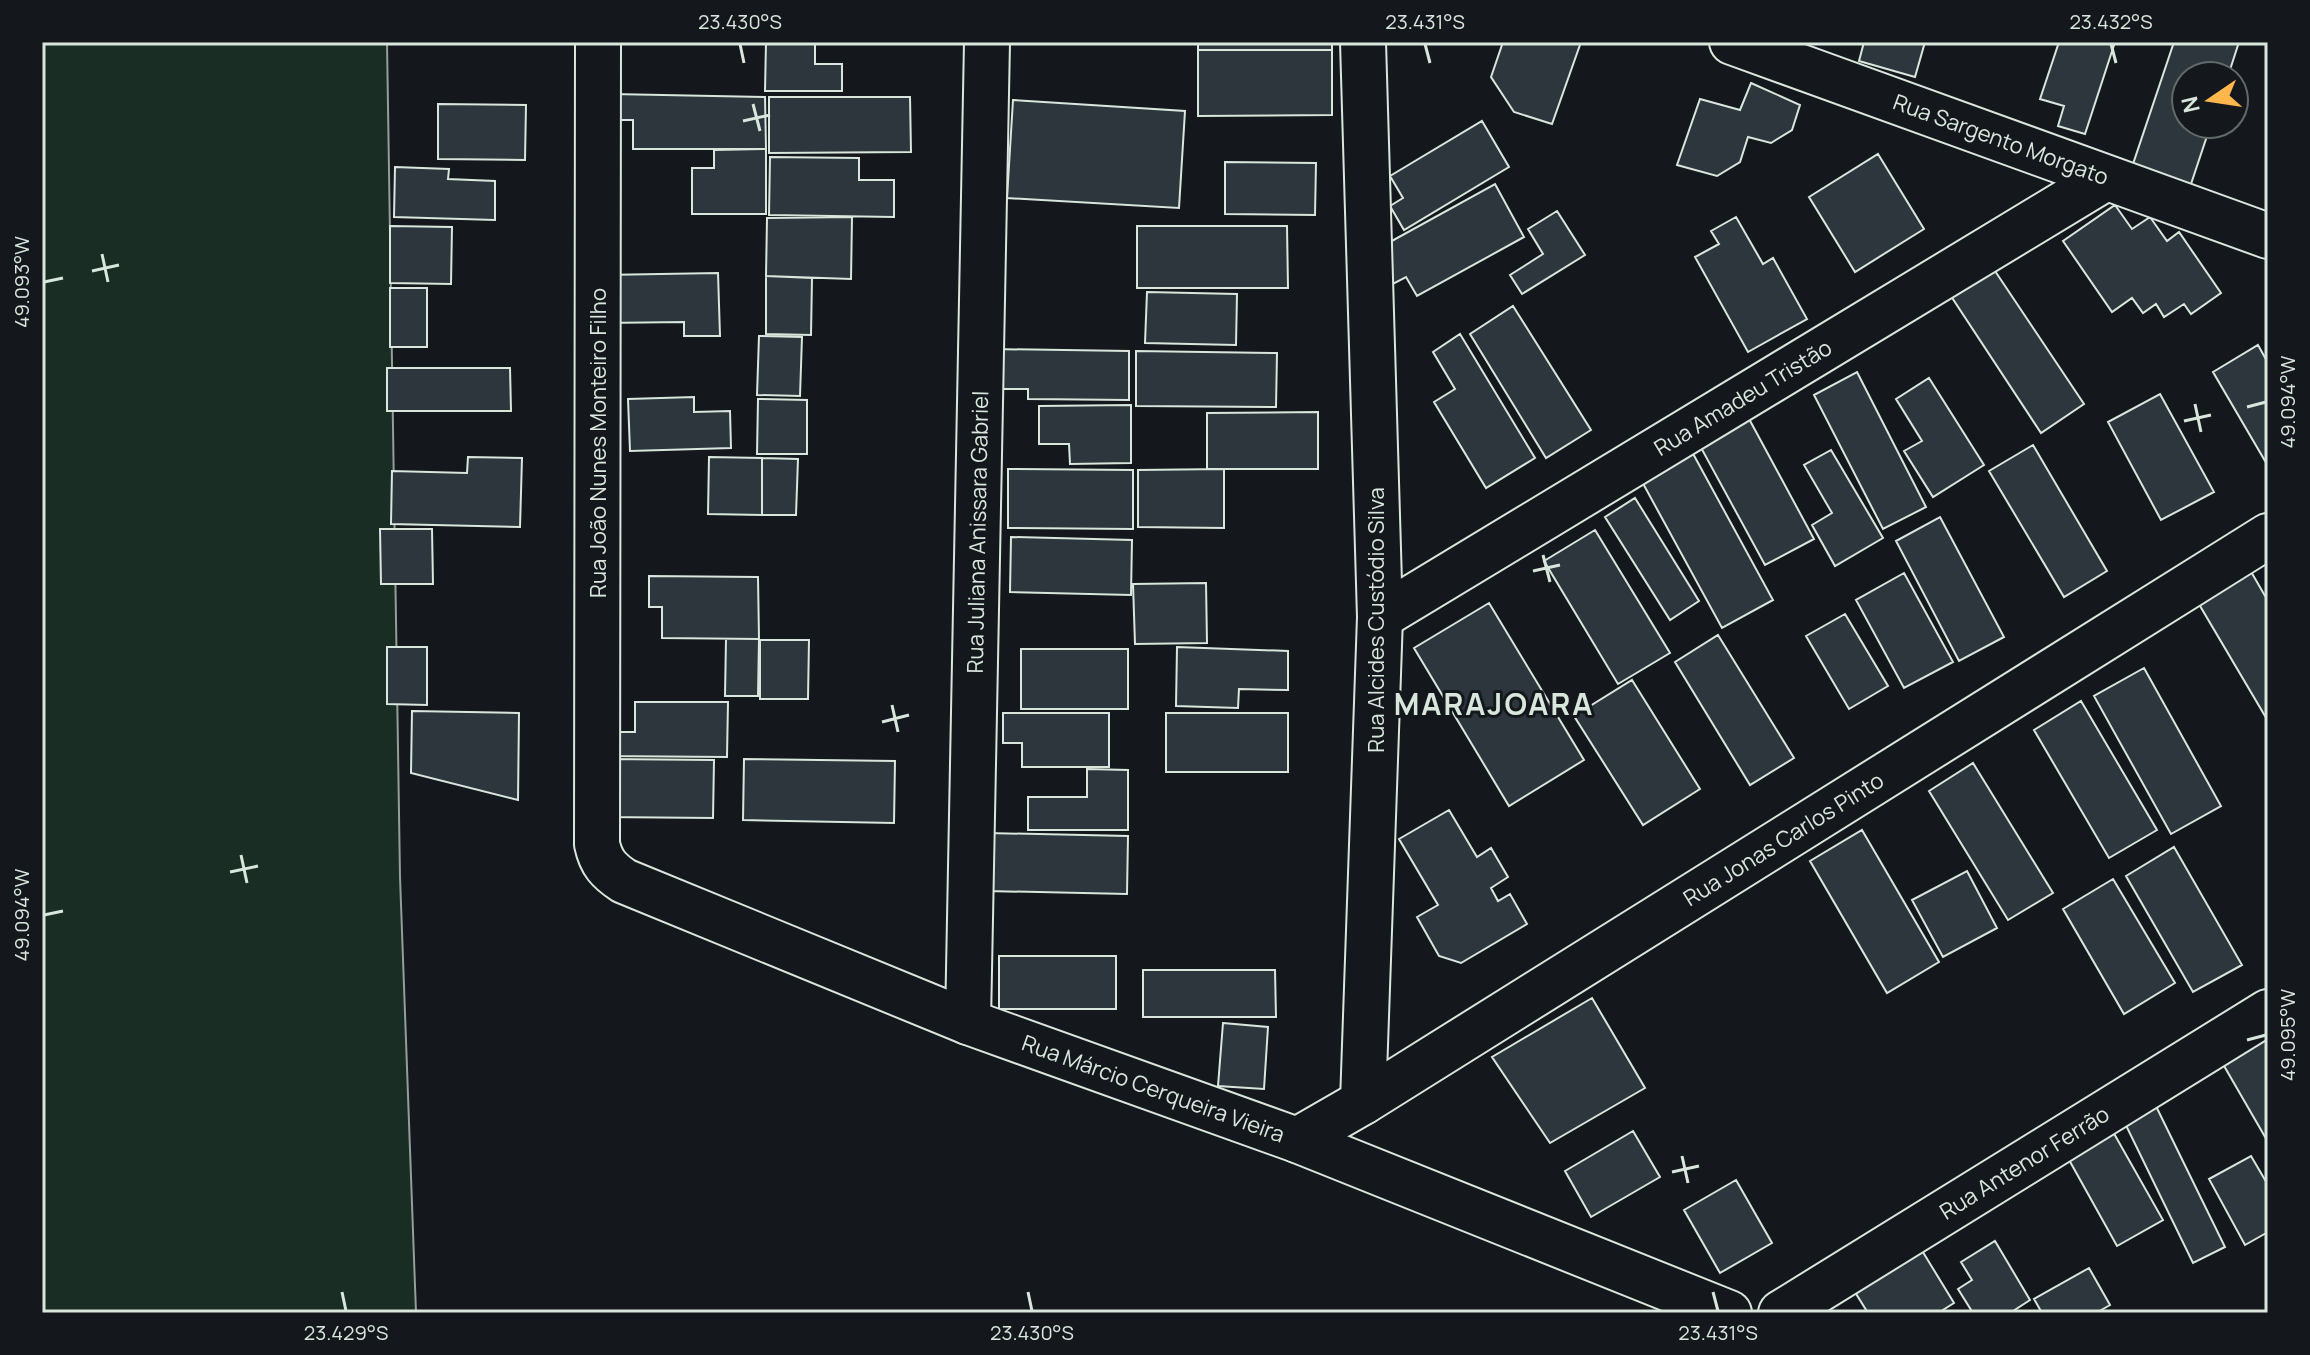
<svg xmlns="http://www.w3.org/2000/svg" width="2310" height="1355" font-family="Manrope,sans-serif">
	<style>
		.green { fill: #1a2d24; stroke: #939e99; stroke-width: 2 }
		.building { fill: #2c363c; stroke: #d8e6dc; stroke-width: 2 }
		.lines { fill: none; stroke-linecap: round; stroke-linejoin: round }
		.minor-casing { stroke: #d8e6dc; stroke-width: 48 }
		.minor { stroke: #14181c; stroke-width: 44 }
		.ticks { fill: none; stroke: #d8e6dc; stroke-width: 3 }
		.labels { text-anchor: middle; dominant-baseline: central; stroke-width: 6; stroke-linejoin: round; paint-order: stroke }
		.street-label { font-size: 22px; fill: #d8e6dc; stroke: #14181c }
		.district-label { font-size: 30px; font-weight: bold; letter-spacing: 2px; fill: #d8e6dc; stroke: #14181c }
		.neatline { fill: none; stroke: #d8e6dc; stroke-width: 3 }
		.ticks-label { font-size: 20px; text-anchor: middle; fill: #d8e6dc }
	</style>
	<rect width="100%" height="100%" fill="#14181c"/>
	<path class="green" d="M42 42H387L400 877 416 1313H42Z"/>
	<path class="building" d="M766 42H815V64H842V91H765Z
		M1198 42H1332V50H1198Z
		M1503 42H1581L1552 124 1514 112 1491 77Z
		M1864 42H1925L1915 77 1859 61Z
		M2059 42H2115L2085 134 2058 126 2064 106 2040 99Z
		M2174 42H2239L2228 76H2186V124H2211L2189 190 2131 170Z
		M1198 50H1332V115L1198 116Z
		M1751 83 1800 105 1792 130 1771 143 1748 137 1740 162 1717 176 1677 165 1700 99 1740 110Z
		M612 94 765 97 766 149H633V120H612Z
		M769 97H910L911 152 769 153Z
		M1013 100 1185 111 1179 208 1007 198Z
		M438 104 526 105 525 160 438 159Z
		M1482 121 1509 167 1404 230 1390 206 1403 198 1390 176Z
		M766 149V214H692V168H714V150Z
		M1878 154 1924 229 1855 272 1809 197Z
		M770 157 859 158V180H894V217L769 215Z
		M1225 162 1316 163 1315 215 1225 214Z
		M395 167 449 169 448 179 495 181V220L394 217Z
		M1495 184 1524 237 1417 296 1406 277 1389 286 1370 253Z
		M2115 205 2132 229 2150 217 2167 241 2179 232 2221 293 2191 314 2184 304 2164 317 2156 304 2143 313 2132 298 2112 312 2063 241Z
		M1557 211 1585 255 1522 294 1510 275 1543 254 1528 229Z
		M852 217 851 279 766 276 767 218Z
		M1736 217 1763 264 1773 258 1807 319 1748 352 1695 257 1719 244 1711 231Z
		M390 226 452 227 451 284 390 283Z
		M1137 226H1287L1288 288H1137Z
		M1987 259 2084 404 2041 433 1945 287Z
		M718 273 720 336H684V322L602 323V275Z
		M766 276 812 278 811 335 766 334Z
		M390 288H427V347H390Z
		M1147 292 1237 294 1236 345 1145 343Z
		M1513 306 1591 430 1546 458 1470 334Z
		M1460 334 1535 458 1486 488 1434 402 1455 389 1433 352Z
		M759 336 802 337 800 396 757 395Z
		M2258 345 2268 363V466L2213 372Z
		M992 349 1129 351V400L1028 399V389H992Z
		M1136 351 1277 353 1276 407 1136 406Z
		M387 368H510L511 411H387Z
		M1857 372 1926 507 1883 529 1814 395Z
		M1929 378 1984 465 1933 497 1904 451 1922 441 1896 399Z
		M2160 394 2214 492 2161 520 2108 422Z
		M694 397V412L730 411 731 448 630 451 628 399Z
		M758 399 807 400V454H757Z
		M1131 405V463L1070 464 1069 444H1039V406Z
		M1318 412V469H1207V413Z
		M1748 417 1814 539 1765 565 1699 444Z
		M2033 445 2107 571 2064 597 1989 471Z
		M1691 450 1773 600 1722 628 1640 478Z
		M1831 450 1883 538 1835 566 1812 525 1832 513 1804 465Z
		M468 457 522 458 520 527 391 524 392 471 467 473Z
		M709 457 762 458V515L708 514Z
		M762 458 798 459 796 515H762Z
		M1008 469 1133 470V529L1008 528Z
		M1224 469V528L1138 527V470Z
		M1635 498 1699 601 1670 620 1605 517Z
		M1940 517 2004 637 1959 661 1896 541Z
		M380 529H432L433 584H381Z
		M1595 530 1670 653 1618 684 1544 561Z
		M1011 537 1132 540 1131 595 1010 592Z
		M2246 563 2268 601V721L2193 594Z
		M1904 573 1953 662 1904 688 1856 600Z
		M649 576 758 577 759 639 662 638V607H649Z
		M1206 583 1207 643 1135 644 1133 584Z
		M1489 603 1584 760 1509 806 1414 648Z
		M1845 614 1888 686 1849 709 1806 636Z
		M1718 635 1794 758 1750 785 1675 662Z
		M726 639H759L758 696H725Z
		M760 640H809L808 699H760Z
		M387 647H427V705L387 704Z
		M1177 647 1288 651V690L1239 689 1238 708 1176 706Z
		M1021 649H1128V709H1021Z
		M2144 668 2221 806 2171 834 2094 696Z
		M1632 680 1700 789 1643 825 1574 716Z
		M2081 701 2157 830 2109 858 2034 730Z
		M635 702H728L727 757 604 756 603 732H635Z
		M412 711 519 713 518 800 411 773Z
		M1003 713H1109V767H1022V743H1003Z
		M1166 713H1288V772H1166Z
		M606 759 714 760 713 818 605 817Z
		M744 759 895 761 894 823 743 820Z
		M1973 763 2053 893 2008 920 1929 791Z
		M1087 769 1128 770V830H1028V797H1087Z
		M1449 810 1477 857 1491 848 1508 877 1491 888 1498 901 1510 894 1527 924 1461 963 1439 956 1417 917 1438 905 1399 839Z
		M1862 830 1939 962 1887 993 1810 861Z
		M987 833 1128 836 1127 894 987 891Z
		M2174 847 2242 965 2193 992 2126 876Z
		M1967 871 1997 928 1943 957 1912 900Z
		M2113 879 2175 983 2124 1014 2063 909Z
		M999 956H1116V1009H999Z
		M1143 970H1275L1276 1017H1143Z
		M1592 998 1645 1088 1550 1143 1492 1057Z
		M1223 1023 1268 1027 1264 1089 1218 1086Z
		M2268 1031V1142L2216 1052Z
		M2151 1096 2225 1247 2193 1263 2119 1111Z
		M2108 1123 2163 1220 2117 1246 2063 1149Z
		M1633 1131 1660 1177 1591 1217 1565 1171Z
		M2251 1156 2268 1185V1232L2245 1245 2209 1179Z
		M1736 1180 1772 1243 1720 1273 1684 1210Z
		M1995 1241 2030 1300 2010 1313H1973L1958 1289 1972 1280 1961 1262Z
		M1918 1244 1954 1303 1938 1313H1868L1850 1284Z
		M2089 1268 2110 1305 2096 1313H2042L2034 1299Z"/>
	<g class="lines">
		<defs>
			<g id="minor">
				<path id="s1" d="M598 42 597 844C601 863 609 871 624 881L968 1022 1297 1140 1729 1313"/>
				<path d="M1363 42 1380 617 1363 1102"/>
				<path id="s2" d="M1732 42 2268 236"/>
				<path id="s3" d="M1380 617 2106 178"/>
				<path id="s4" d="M968 1022 987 42"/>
				<path id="s5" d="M1297 1140 1363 1102 2268 536"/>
				<path id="s6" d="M1781 1313 2268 1012"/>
			</g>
		</defs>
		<use href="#minor" class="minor-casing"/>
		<use href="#minor" class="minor"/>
	</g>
	<path class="ticks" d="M740 44 744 63M1425 44 1430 63M2111 44 2116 63M753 104 760 131M743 121 770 115M102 254 108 282M92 271 119 265M44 282 63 278M2195 404 2201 432M2247 407 2266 402M2184 421 2211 415M1543 555 1550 582M1533 571 1560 565M892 705 898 732M882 722 909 715M241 855 247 883M230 872 258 866M44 915 63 911M2247 1040 2266 1035M1682 1156 1688 1183M1672 1172 1699 1166M342 1292 346 1311M1028 1292 1032 1311M1713 1292 1718 1311"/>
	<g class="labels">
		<g class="street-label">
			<text stroke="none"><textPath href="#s2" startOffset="286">Rua Sargento Morgato</textPath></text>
			<text stroke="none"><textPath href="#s3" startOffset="424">Rua Amadeu Tristão</textPath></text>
			<text transform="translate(598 443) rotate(-90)">Rua João Nunes Monteiro Filho</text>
			<text stroke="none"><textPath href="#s4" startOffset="490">Rua Juliana Anissara Gabriel</textPath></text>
			<text transform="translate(1376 620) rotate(-90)">Rua Alcides Custódio Silva</text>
			<text stroke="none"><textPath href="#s5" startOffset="572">Rua Jonas Carlos Pinto</textPath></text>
			<text stroke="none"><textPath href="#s1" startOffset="1418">Rua Márcio Cerqueira Vieira</textPath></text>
			<text stroke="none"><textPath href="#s6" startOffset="286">Rua Antenor Ferrão</textPath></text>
		</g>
		<g class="district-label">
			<text x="1494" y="703">MARAJOARA</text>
		</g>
	</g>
	<rect width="2310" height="1355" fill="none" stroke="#14181c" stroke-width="88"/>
	<g transform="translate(2210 100) rotate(257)"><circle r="38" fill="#14181c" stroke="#626a69" stroke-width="2"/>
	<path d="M0-6L14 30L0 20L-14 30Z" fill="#ffb74d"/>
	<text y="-12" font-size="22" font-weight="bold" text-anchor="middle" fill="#d8e6dc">N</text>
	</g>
	<rect x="44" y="44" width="2222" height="1267" class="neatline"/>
	<g class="ticks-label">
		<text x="740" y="29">23.430°S</text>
		<text x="1425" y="29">23.431°S</text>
		<text x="2111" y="29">23.432°S</text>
		<text transform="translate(22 282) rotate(-90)" y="7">49.093°W</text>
		<text transform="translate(2288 402) rotate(-90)" y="7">49.094°W</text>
		<text transform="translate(22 915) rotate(-90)" y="7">49.094°W</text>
		<text transform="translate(2288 1035) rotate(-90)" y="7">49.095°W</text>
		<text x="346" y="1340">23.429°S</text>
		<text x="1032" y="1340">23.430°S</text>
		<text x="1718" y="1340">23.431°S</text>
	</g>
</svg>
